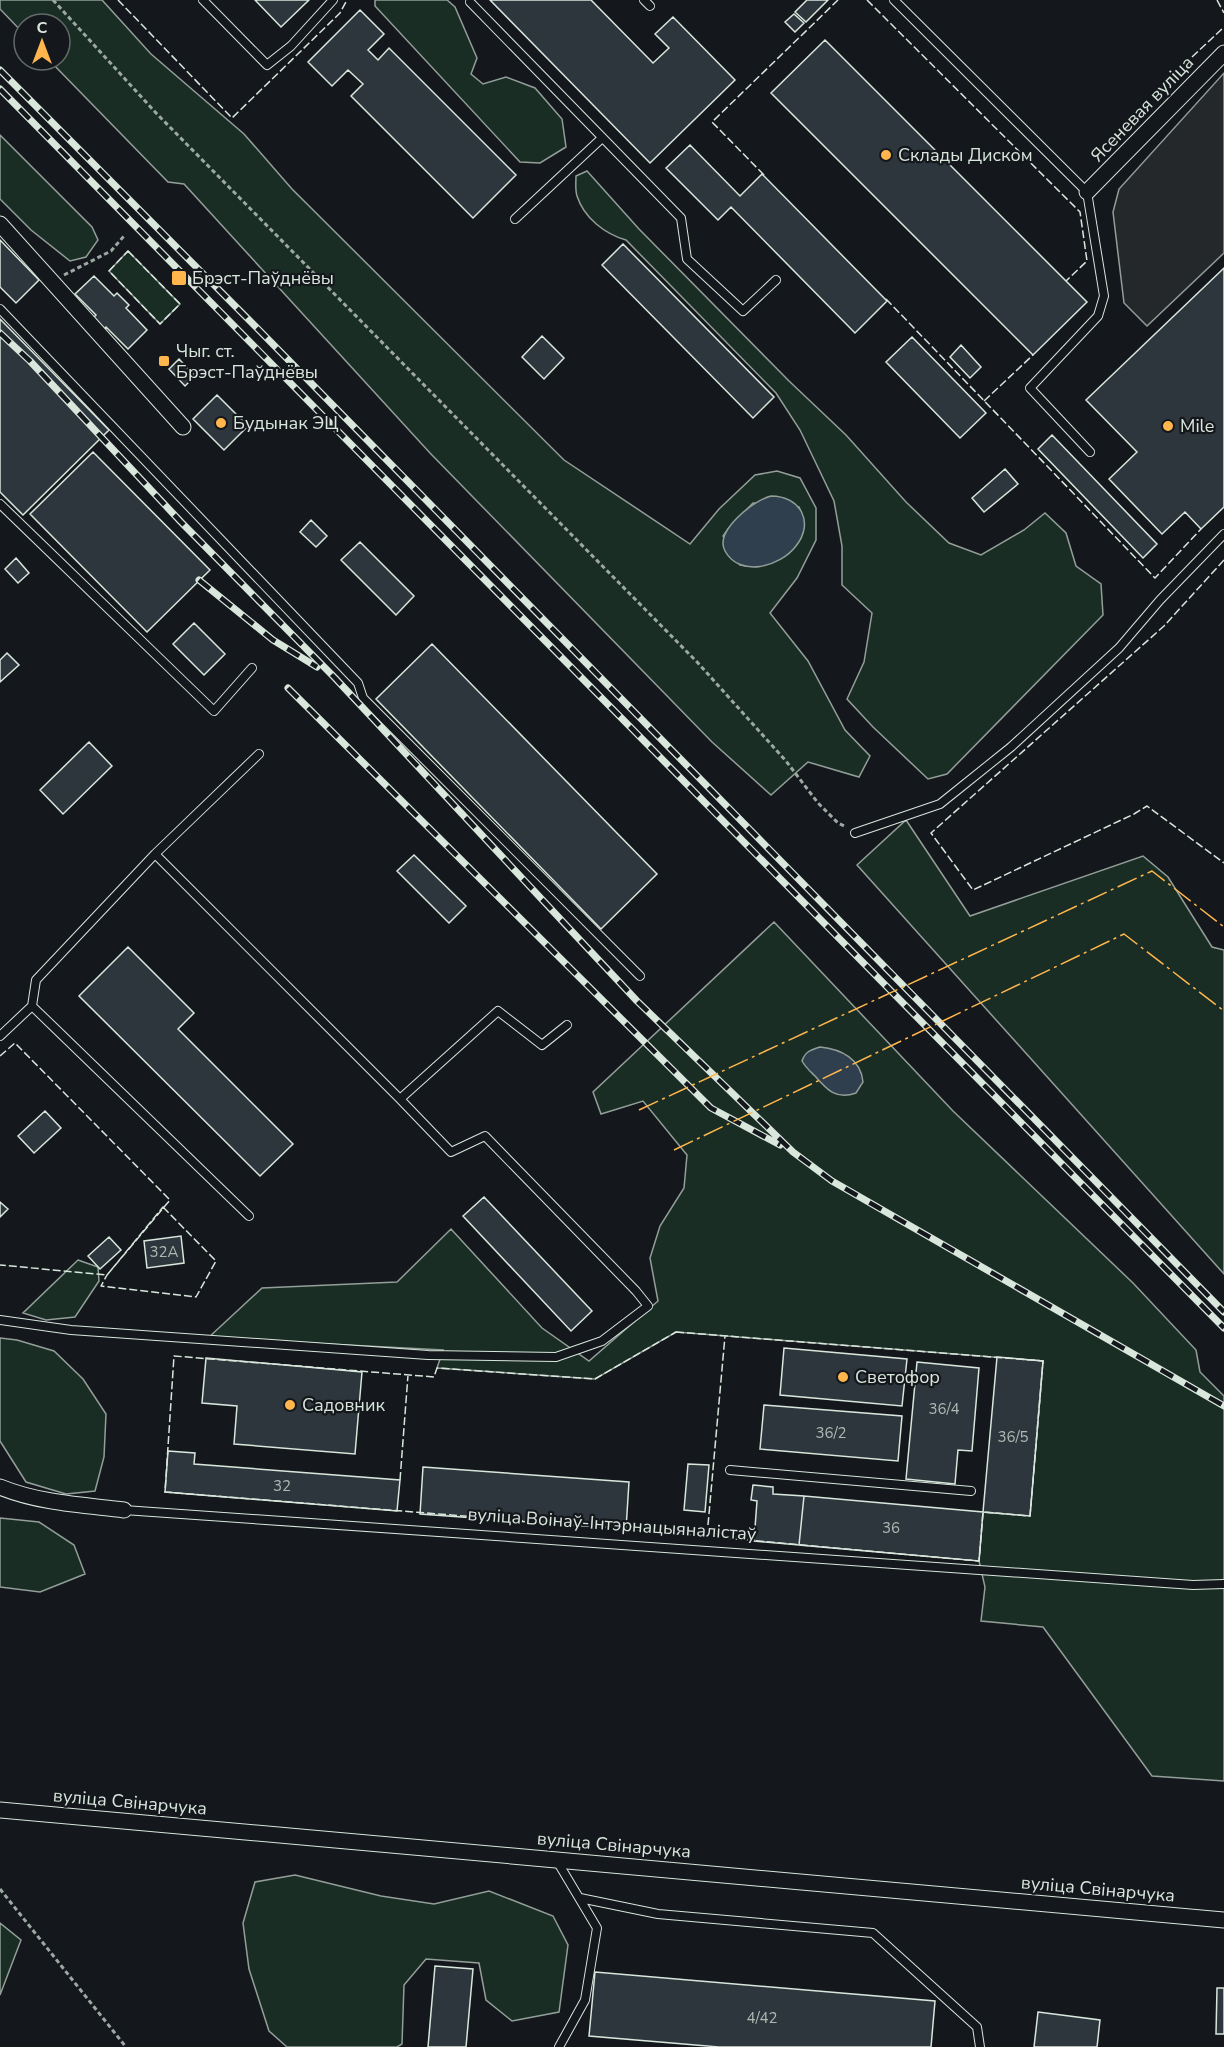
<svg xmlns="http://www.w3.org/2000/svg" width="1224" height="2047" font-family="'Nunito Sans',sans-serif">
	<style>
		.green { fill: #1a2d24; stroke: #939e99; stroke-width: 1.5; fill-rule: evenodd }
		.parking { fill: #24282b; stroke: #939e99; stroke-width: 1.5 }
		.water { fill: #2f3f4d; stroke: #939e99; stroke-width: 1.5 }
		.building { fill: #2c363c; stroke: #d8e6dc; stroke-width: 1.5 }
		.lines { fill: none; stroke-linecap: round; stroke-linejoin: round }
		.lane-casing { stroke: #d8e6dc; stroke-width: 10 }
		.street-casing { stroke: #d8e6dc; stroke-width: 17 }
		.path { stroke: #9da8a2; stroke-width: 3; stroke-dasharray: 4.5 3; stroke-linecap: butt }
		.lane { stroke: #14181c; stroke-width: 8 }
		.street { stroke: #14181c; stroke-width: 15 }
		.rail-casing { stroke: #d8e6dc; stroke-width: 7 }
		.rail { stroke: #14181c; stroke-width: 4.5; stroke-dasharray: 14; stroke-linecap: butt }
		.fence { stroke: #d8e6dc; stroke-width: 1.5; stroke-dasharray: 8 3; stroke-linecap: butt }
		.power { stroke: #ffb74d; stroke-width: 1.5; stroke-dasharray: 21 4.5 3 4.5; stroke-linecap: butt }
		.poi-dot { fill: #ffb74d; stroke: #14181c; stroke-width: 2 }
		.labels { text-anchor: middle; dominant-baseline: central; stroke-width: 4.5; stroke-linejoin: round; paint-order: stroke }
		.number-label { font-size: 15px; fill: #adbab4 }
		.street-label { font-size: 18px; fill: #d8e6dc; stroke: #14181c }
		.poi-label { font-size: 18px; fill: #d8e6dc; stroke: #14181c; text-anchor: start }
	</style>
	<rect width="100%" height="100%" fill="#14181c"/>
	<path class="green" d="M0 0H102L151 54 244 134 292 189 564 460 690 544 719 509 755 475 777 471 800 478 816 508V540L797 578 770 613 808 661 845 730 870 756 859 777 808 762 771 795 712 742 430 453 184 184 168 182 49 60H60V24H24V34L0 9ZM753 503 799 507C817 543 773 573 740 565L723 536 728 529Z
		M375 0H447L455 7 477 58 471 74 483 84 506 77 535 88 562 119 566 147 540 163 520 162 375 6Z
		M0 135 92 227 98 240 86 257 70 261 31 230 0 199Z
		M587 171 639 229 789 381 846 435 906 502 949 543 981 555 1024 530 1045 513 1066 533 1076 566 1101 584 1103 615 947 774 928 779 873 727 847 699 864 662 872 613 842 585V546L834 501 800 430 776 393 626 240C605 234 584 218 577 196 575 190 576 182 576 176Z
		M128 251 180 304 160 324 109 271Z
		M906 820 970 916 1143 856 1168 877 1212 947 1224 950V1274L857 865Z
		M774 922 953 1111 1133 1283 1196 1350 1200 1372 1224 1396V1781L1152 1776 1043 1627 981 1621 985 1587 979 1561 983 1512 1030 1515 1043 1361 676 1332 595 1379 437 1368 443 1350 208 1338 262 1288 397 1282 451 1229 542 1328 589 1361 658 1301 650 1258 660 1226 684 1188 687 1155 643 1101 601 1114 593 1092Z
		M78 1260 98 1267 99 1281 75 1317 46 1320 23 1313Z
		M0 1338 17 1340 54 1351 83 1379 106 1414 104 1457 95 1491 66 1494 26 1482 0 1441Z
		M0 1518 39 1522 74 1545 85 1574 40 1592 0 1587Z
		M295 1875 381 1896 434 1904 489 1891 553 1916 568 1945 559 2012 512 2021 486 2000 479 1963 426 1959 404 1985 402 2044 397 2047H287L269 2031 249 1969 243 1923 255 1882Z
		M0 1923 21 1940 0 1995Z"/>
	<path class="parking" d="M1224 73V253L1147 326 1124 303 1113 212 1119 189Z"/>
	<path class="water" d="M771 496C800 496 815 522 796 546 780 567 740 578 725 551 714 531 754 500 771 496Z
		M820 1047C841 1049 861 1059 863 1082L856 1093C836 1100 827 1090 815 1076 810 1071 806 1068 802 1061 805 1052 810 1050 820 1047Z"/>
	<path class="building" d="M255 0H309L281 27Z
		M490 0H591L653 63 669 48 655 34 673 17 735 80 650 163Z
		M807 0H828L806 22 795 12Z
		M360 10 384 34 368 50 378 60 389 48 516 175 473 218 351 96 363 84 348 70 332 86 308 62Z
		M794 14 804 23 795 32 785 22Z
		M825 40 1087 302 1033 355 771 93Z
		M690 145 740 196 762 174 887 301 855 333 731 207 718 220 666 168Z
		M0 240 39 280 16 303 0 287Z
		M623 244 774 397 753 418 602 265Z
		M1224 268V507L1201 529 1185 512 1162 534 1109 479 1137 452 1086 400Z
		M94 276 114 296 117 293 129 305 126 308 147 330 128 349 106 327 103 330 92 319 96 315 75 294Z
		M0 319 109 430 23 515 0 492Z
		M542 336 564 358 544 379 522 357Z
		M912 337 986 413 960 438 886 362Z
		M961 345 981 367 970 378 950 357Z
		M179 359 195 376 185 386 169 369Z
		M217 395 248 426 224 450 193 419Z
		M1052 435 1157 544 1143 558 1038 449Z
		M93 452 210 570 147 632 30 514Z
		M1005 469 1018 484 984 512 972 498Z
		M311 520 327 536 316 547 300 532Z
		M360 542 414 596 396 615 341 560Z
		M16 558 29 573 18 583 5 569Z
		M194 623 225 654 204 675 173 644Z
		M432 644 657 874 601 929 376 699Z
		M7 653 19 665 0 682V660Z
		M89 742 112 766 63 814 40 790Z
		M414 855 466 906 449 923 397 871Z
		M128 947 194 1013 178 1029 293 1144 260 1176 79 996Z
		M45 1111 61 1128 34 1153 18 1136Z
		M484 1197 592 1311 571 1331 463 1216Z
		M0 1202 8 1209 0 1217Z
		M181 1236 184 1263 147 1268 144 1241Z
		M109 1237 121 1250 100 1269 88 1256Z
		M784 1348 907 1359 902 1406 780 1395Z
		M997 1357 1043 1361 1030 1516 983 1512Z
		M206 1358 362 1372 355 1454 234 1444 237 1406 202 1403Z
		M917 1362 979 1368 972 1451 958 1450 955 1484 906 1479Z
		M764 1405 902 1416 898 1461 760 1449Z
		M168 1451 195 1453 194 1464 400 1480 397 1511 165 1492Z
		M688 1464 709 1465 705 1512 684 1510Z
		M423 1467 629 1482 626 1529 420 1514Z
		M753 1485 773 1487V1494L804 1496 799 1545 754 1541 757 1501 751 1500Z
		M804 1496 983 1512 979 1561 799 1545Z
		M435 1966 473 1969 466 2047H428Z
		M595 1972 935 2001 931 2047H719L589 2036Z
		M1217 1988H1224V2034H1216Z
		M1038 2012 1100 2020 1097 2047H1034Z"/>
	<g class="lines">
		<defs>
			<path id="lane" d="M203 0 267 65 291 46 333 0
				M644 0 650 6
				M894 0 1087 192 1104 296 1098 316 1030 388 1090 452
				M470 2 681 218 687 259 743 311 776 280
				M515 219 602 138
				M0 309 358 683 363 698 640 976
				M0 504 214 711 252 668
				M855 833 940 804 1011 747 1119 648 1160 600 1224 534
				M155 854 259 754
				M0 1036 32 1006
				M249 1216 32 1006 36 980 155 854 400 1099
				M0 1320 71 1330 428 1355 556 1357 602 1341 648 1306 636 1291 485 1136 451 1152 400 1099 498 1011 542 1045 567 1025
				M730 1470 971 1491
				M124 1510 1193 1585 1224 1584
				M557 1861 597 1928 585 2000 559 2047
				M580 1898 658 1914 873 1933 977 2027 980 2047"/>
			<path id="street" d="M1087 192 1224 53
				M0 224 183 427
				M0 1487C39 1503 83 1505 124 1510
				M0 1810 1224 1920"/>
		</defs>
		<use href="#lane" class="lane-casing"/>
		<use href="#street" class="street-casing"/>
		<path class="path" d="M53 0 156 113 698 663 786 761 818 803 838 823 846 827
			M64 275 111 251 124 236
			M0 1889 126 2047"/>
		<use href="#lane" class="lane"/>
		<use href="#street" class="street"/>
		<defs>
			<path id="rail" d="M0 70 256 327 1224 1312
				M0 89 1224 1328
				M0 333 30 361 181 522 335 678 637 1001 793 1152 832 1181 1224 1406
				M199 580 273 640 317 667
				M288 688 711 1108 780 1145"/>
		</defs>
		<use href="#rail" class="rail-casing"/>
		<use href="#rail" class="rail"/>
		<path class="fence" d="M118 0 232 118 340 13 347 0
			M867 0 1080 212 1087 261 1066 281
			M1217 0 1224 13
			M1192 57 1224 27
			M764 175 712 122 838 0
			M128 251 180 304 160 324 109 271Z
			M886 299 1155 578 1201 529
			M984 401 1033 355
			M1224 560 1164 626 931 833 973 890 1134 814 1147 806 1224 863
			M0 1056 15 1043 170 1200 107 1275 0 1265
			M163 1207 216 1261 196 1297 101 1286 107 1275Z
			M676 1332 1043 1361 1030 1516 983 1512 979 1561 626 1529 165 1492 174 1356 434 1377 437 1368 595 1379Z
			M400 1480 408 1375
			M707 1536 725 1336"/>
		<path class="power" d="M639 1110 1152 871 1224 927
			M674 1150 1124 934 1224 1011"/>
	</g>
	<g class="poi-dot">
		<circle cx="886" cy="155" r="6"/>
		<rect x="171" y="270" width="16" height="16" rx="3"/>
		<rect x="158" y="355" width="12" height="12" rx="3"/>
		<circle cx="221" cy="423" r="6"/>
		<circle cx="1168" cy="426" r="6"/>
		<circle cx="843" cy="1377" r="6"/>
		<circle cx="290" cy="1405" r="6"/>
	</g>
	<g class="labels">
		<g class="number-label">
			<text x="164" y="1252">32А</text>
			<text x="944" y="1409">36/4</text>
			<text x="831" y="1433">36/2</text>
			<text x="1013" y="1437">36/5</text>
			<text x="282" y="1486">32</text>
			<text x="891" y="1528">36</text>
			<text x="762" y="2018">4/42</text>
		</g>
		<g class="street-label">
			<text transform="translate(1142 109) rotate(-46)">Ясеневая вуліца</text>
			<text transform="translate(612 1524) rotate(4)">вуліца Воінаў-Інтэрнацыяналістаў</text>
			<text transform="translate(130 1802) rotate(5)">вуліца Свінарчука</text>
			<text transform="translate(614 1845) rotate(5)">вуліца Свінарчука</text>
			<text transform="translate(1098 1889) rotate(5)">вуліца Свінарчука</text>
		</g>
		<g class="poi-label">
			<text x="898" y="155">Склады Диском</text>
			<text x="192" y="278">Брэст-Паўднёвы</text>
			<text x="176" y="351">Чыг. ст.<tspan x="176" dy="21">Брэст-Паўднёвы</tspan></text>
			<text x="233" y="423">Будынак ЭЦ</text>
			<text x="1180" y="426">Mile</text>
			<text x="855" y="1377">Светофор</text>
			<text x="302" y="1405">Садовник</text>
		</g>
	</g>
	<g transform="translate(42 42)"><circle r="28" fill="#14181c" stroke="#626a69" stroke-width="1.5"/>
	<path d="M0-4.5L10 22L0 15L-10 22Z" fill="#ffb74d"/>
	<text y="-9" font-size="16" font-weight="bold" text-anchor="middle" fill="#d8e6dc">С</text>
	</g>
</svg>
